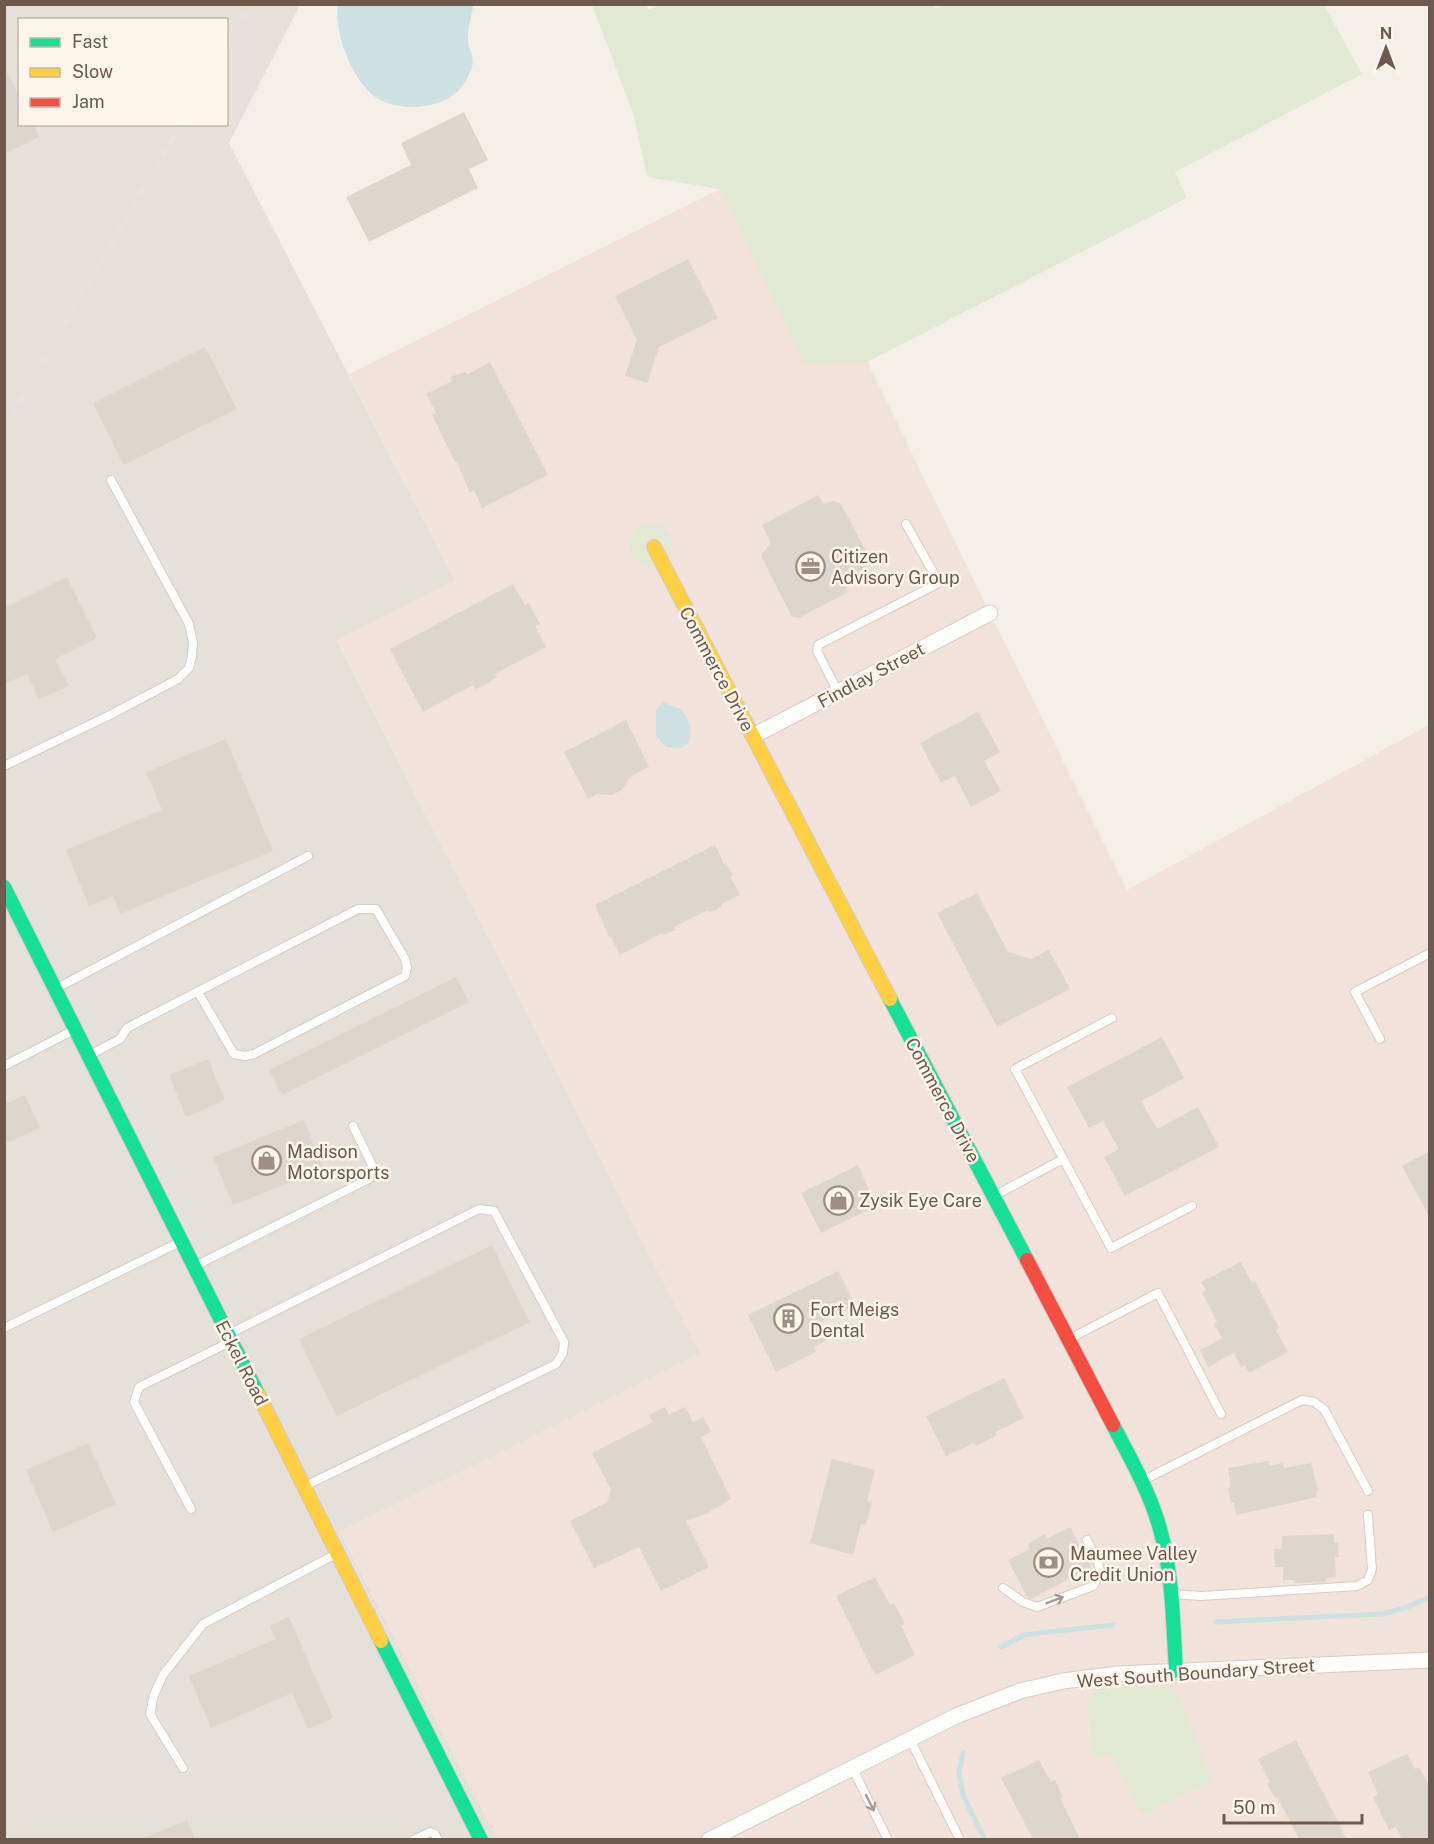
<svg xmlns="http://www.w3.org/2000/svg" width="1434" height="1844" font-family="'Public Sans',sans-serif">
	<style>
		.commercial { fill: #f1e2db }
		.industrial { fill: #e6e0da; fill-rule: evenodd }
		.green { fill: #e1e9d5 }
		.water { fill: #cde1e2 }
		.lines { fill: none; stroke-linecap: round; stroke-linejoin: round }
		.stream { stroke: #cde1e2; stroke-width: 5 }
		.building { fill: #ddd6cf }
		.lane-casing { stroke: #d3cdc7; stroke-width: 10 }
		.street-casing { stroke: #d3cdc7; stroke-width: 17 }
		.fast-casing { stroke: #d3ccc6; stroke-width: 16 }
		.slow-casing { stroke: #d3ccc6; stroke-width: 16 }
		.jam-casing { stroke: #d3ccc6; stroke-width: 16 }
		.lane { stroke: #fdfdfc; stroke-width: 8 }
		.street { stroke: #fdfdfc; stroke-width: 15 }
		.fast { stroke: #16e098; stroke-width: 14 }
		.slow { stroke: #ffcf43; stroke-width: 14 }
		.jam { stroke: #f24e42; stroke-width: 14 }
		.rail { stroke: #e4e2e3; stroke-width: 4.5; stroke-dasharray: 9 6; stroke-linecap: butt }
		.oneway { stroke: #a79b93 }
		.labels { text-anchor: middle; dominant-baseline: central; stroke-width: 5; stroke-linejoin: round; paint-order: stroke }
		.poi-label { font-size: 18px; fill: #6e594d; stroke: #fcf5ea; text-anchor: start }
		.street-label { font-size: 18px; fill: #6e594d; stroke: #fcf5ea }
	</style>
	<rect width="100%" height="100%" fill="#f4f0e9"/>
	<path class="commercial" d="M771 164 1002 638 1127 890 1429 725V1839H497L340 1532 698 1353 337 639 455 581 349 374Z"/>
	<path class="industrial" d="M5 5H300L229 143 455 581 337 640 699 1353 340 1532 497 1839 5 1840ZM20 20H226V124H20Z"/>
	<path class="green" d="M661 4H932L935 9 949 4 1324 5 1362 74 1175 172 1187 198 867 362 805 364 720 189 647 177 634 116 592 5H646L649 10Z
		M630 545a21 21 0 1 1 42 0a21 21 0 1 1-42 0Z
		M1164 1686 1172 1689 1181 1699 1211 1779 1210 1782 1145 1814 1140 1811 1111 1753 1099 1758 1095 1756 1092 1747 1087 1703 1095 1692 1103 1688Z"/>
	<path class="water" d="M338 5H473C472 17 467 28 468 41 469 51 475 56 472 67 469 75 465 85 458 91 439 110 399 112 377 98 353 83 333 31 338 5Z
		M663 702 682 710 691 726 689 743 680 748 666 747 656 736V710Z"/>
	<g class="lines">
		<path class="stream" d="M1215 1622 1382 1614 1405 1608 1430 1597
			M1001 1647 1024 1635 1039 1633 1113 1625
			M963 1753 959 1773 963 1795 985 1840"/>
	</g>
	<path class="building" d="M4 67 20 98V124H33L39 137 4 154Z
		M464 112 488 160 469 169 478 188 369 242 346 197 411 165 401 143Z
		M688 259 718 318 659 347 647 383 625 376 637 340 615 296Z
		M205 347 237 409 123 465 93 403Z
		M490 362 548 475 482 508 474 490 470 493 457 462H455L432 415 436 413 426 394 452 381 450 377 465 372 468 374Z
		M818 495 823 504 833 501 841 504 873 564 842 580 848 592 799 618 792 617 762 558V554L771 543 762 525Z
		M67 577 97 638 55 659 69 686 39 699 27 674 4 684V608Z
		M513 584 525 605 529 603 540 624 535 626 546 647 495 674 497 677 487 684 476 689 473 685 423 712 390 649Z
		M978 712 1000 752 984 761 1001 791 971 807 955 776 941 783 920 743Z
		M626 720 649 767 630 777 622 790 612 795 597 794 588 799 564 752Z
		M226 739 273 851 120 914 113 896 89 906 66 850 162 810 146 772Z
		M715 845 724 864 726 863 733 875 730 876 740 895 721 904 722 906 716 910 709 912 708 910 674 927 676 930 663 935 662 933 620 955 611 937H609L595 905Z
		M977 893 1008 952 1031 959 1049 950 1070 989 997 1027 937 913Z
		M456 977 469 1002 282 1095 269 1070Z
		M1162 1037 1184 1078 1141 1101 1157 1129 1198 1107 1219 1147 1125 1196 1104 1157 1119 1149 1103 1121 1089 1128 1067 1087Z
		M208 1059 225 1100 186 1117 169 1075Z
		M25 1095 40 1128 4 1144V1104Z
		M304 1120 324 1169 233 1205 213 1157Z
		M1430 1151V1218L1402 1166Z
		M858 1165 876 1206 821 1233 801 1193Z
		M492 1245 530 1322 337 1416 299 1339Z
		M1241 1262 1252 1283 1255 1281 1279 1328 1276 1330 1288 1352 1249 1373 1245 1365 1241 1367 1234 1353 1208 1367 1200 1350 1222 1338 1214 1324 1217 1322 1202 1292 1206 1290 1201 1282Z
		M838 1271 856 1306 821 1322 829 1339 814 1347 816 1352 776 1372 748 1315Z
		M1004 1378 1024 1418 995 1432 997 1435 976 1446 974 1443 946 1456 926 1416Z
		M665 1407 669 1415 685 1407 693 1422 703 1417 711 1432 701 1437 731 1499 708 1513 686 1521 709 1567 661 1591 639 1547 594 1568 570 1521 607 1502 611 1490 592 1453 653 1422 649 1415Z
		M88 1443 116 1504 53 1532 26 1470Z
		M832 1459 875 1470 867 1501 872 1502 866 1525 861 1524 853 1555 810 1543Z
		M1269 1461V1466L1283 1463 1284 1468 1311 1463 1318 1491H1316L1317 1497 1236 1515 1234 1502 1231 1503 1228 1488 1231 1487 1228 1468Z
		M1070 1527 1091 1567 1031 1599 1027 1597 1008 1560 1030 1549 1028 1544 1045 1534 1047 1539Z
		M1334 1534V1543H1338L1339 1557H1335L1336 1577 1325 1578 1326 1582 1294 1583V1580H1283V1567H1275L1274 1549H1282V1536Z
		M875 1577 890 1605 894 1603 905 1624 901 1626 915 1655 875 1675 836 1596Z
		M289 1617 333 1718 308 1729 292 1693 211 1728 189 1676 276 1639 270 1626Z
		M1296 1740 1333 1812 1346 1839H1299L1277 1797 1275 1798 1267 1783 1270 1782 1258 1759Z
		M1407 1754 1415 1769 1419 1767 1430 1787V1839H1402L1396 1827 1389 1830 1373 1797 1378 1794 1368 1772Z
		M1039 1760 1051 1782 1055 1780 1063 1797 1060 1798 1080 1839H1033L1001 1778Z
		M187 1820 195 1839H142Z"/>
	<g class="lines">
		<defs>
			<path id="lane" d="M838 692 817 651 818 645 937 584 938 581 906 524
				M4 766 110 715 178 679 189 668 192 656 193 643 189 624 111 480
				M57 988 308 856
				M1112 1018 1015 1069 1111 1248 1192 1206
				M1380 1039 1355 992 1430 953
				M90 1055 120 1039 127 1028 358 909H376L405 959 407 968 405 976 254 1054 245 1056 234 1054 198 992
				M4 1066 74 1030
				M994 1196 1063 1159
				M195 1266 369 1179 372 1165 353 1126
				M4 1328 180 1242
				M229 1334 479 1209 494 1211 564 1342 563 1353 556 1364 305 1486
				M1069 1339 1158 1293 1221 1414
				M1144 1480 1302 1400 1314 1402 1324 1409 1368 1491
				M191 1509 134 1402 139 1387 230 1342
				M1003 1588 1023 1602 1037 1607 1093 1586C1106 1567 1096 1558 1087 1540
				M1172 1594 1201 1596 1357 1586 1368 1580 1372 1569 1368 1515
				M910 1739 960 1840
				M852 1767 888 1840
				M183 1768 150 1714 154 1695 163 1675 203 1624 336 1554
				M413 1840 430 1832 435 1834 438 1840"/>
			<path id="street" d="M753 736 990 613
				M709 1840 956 1716 1020 1691 1063 1681 1118 1674 1430 1660"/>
			<path id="fast" d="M4 887 258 1394
				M890 999 1027 1260
				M1113 1425C1130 1458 1150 1492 1160 1529 1173 1575 1173 1624 1176 1671
				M381 1641 481 1840"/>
			<path id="slow" d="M654 547 890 999
				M258 1394 381 1641"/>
			<path id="jam" d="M1027 1260 1113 1425"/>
		</defs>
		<use href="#lane" class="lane-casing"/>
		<use href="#street" class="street-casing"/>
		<use href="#fast" class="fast-casing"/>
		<use href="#slow" class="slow-casing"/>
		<use href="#jam" class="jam-casing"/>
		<use href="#lane" class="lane"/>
		<use href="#street" class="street"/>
		<use href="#fast" class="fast"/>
		<use href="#slow" class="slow"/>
		<use href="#jam" class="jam"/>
		<path class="rail" d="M226 46 251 4
			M4 429 181 124"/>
	</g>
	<defs><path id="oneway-shaft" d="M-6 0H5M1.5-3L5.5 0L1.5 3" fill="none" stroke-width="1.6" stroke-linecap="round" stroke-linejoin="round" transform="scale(1.5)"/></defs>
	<g class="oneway">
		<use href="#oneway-shaft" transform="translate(1055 1600) rotate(-21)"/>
		<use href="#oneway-shaft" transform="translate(870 1803) rotate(64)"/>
	</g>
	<defs>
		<symbol id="office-ring" viewBox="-11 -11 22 22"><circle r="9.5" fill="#fcf5ea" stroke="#9d8e84" stroke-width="1.5"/><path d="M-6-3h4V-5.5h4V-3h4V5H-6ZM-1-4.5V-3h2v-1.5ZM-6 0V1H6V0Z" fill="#9d8e84"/></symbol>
		<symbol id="shop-ring" viewBox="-11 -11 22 22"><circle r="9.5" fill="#fcf5ea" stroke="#9d8e84" stroke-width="1.5"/><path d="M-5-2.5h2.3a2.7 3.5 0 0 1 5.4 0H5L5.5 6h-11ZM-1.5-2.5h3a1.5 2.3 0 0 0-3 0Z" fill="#9d8e84"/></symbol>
		<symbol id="building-ring" viewBox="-11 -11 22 22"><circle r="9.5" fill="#fcf5ea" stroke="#9d8e84" stroke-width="1.5"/><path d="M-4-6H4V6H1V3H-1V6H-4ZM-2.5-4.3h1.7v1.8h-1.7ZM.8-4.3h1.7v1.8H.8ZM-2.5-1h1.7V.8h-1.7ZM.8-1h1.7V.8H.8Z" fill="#9d8e84"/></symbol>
		<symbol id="bank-ring" viewBox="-11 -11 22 22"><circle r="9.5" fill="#fcf5ea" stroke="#9d8e84" stroke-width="1.5"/><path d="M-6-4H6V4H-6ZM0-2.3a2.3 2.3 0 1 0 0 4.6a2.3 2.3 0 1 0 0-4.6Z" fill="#9d8e84"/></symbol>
	</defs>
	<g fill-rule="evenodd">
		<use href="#office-ring" x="794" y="550" width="33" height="33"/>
		<use href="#shop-ring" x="250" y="1144" width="33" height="33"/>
		<use href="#shop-ring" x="822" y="1184" width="33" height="33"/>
		<use href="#building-ring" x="772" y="1302" width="33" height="33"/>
		<use href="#bank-ring" x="1032" y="1546" width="33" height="33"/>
	</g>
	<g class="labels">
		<g class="poi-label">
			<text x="831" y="556">Citizen<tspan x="831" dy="21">Advisory Group</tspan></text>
			<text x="287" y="1151">Madison<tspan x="287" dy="21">Motorsports</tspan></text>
			<text x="859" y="1200">Zysik Eye Care</text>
			<text x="810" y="1309">Fort Meigs<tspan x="810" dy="21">Dental</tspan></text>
			<text x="1070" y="1553">Maumee Valley<tspan x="1070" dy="21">Credit Union</tspan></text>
		</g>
		<g class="street-label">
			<text transform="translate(717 669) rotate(62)">Commerce Drive</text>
			<text transform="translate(871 675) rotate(-28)">Findlay Street</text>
			<text transform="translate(943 1100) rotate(62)">Commerce Drive</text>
			<text transform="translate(242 1363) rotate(63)">Eckel Road</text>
			<text transform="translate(1196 1673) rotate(-4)">West South Boundary Street</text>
		</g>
	</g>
	<rect width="1434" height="1844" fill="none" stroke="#6e594d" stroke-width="12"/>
	<rect x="18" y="18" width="210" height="108" fill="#fcf5ea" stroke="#c3b7ab" stroke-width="1.5"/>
	<rect x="30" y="38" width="30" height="9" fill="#16e098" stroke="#c3b7ab" stroke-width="1.5"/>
	<text x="72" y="48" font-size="18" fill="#6e594d">Fast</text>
	<rect x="30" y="68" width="30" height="9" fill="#ffcf43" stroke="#c3b7ab" stroke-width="1.5"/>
	<text x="72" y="78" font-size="18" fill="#6e594d">Slow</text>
	<rect x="30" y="98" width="30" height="9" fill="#f24e42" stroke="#c3b7ab" stroke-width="1.5"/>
	<text x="72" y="108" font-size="18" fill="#6e594d">Jam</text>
	<g transform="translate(1386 48)" stroke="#fcf5ea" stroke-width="4.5" paint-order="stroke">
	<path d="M0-4.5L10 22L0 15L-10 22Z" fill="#6e594d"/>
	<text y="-9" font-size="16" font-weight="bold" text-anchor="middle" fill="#6e594d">N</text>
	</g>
	<path d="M1224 1814v9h138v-9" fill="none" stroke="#6e594d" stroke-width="3"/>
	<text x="1233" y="1814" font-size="18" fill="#6e594d" stroke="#fcf5ea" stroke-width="4.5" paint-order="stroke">50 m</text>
</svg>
